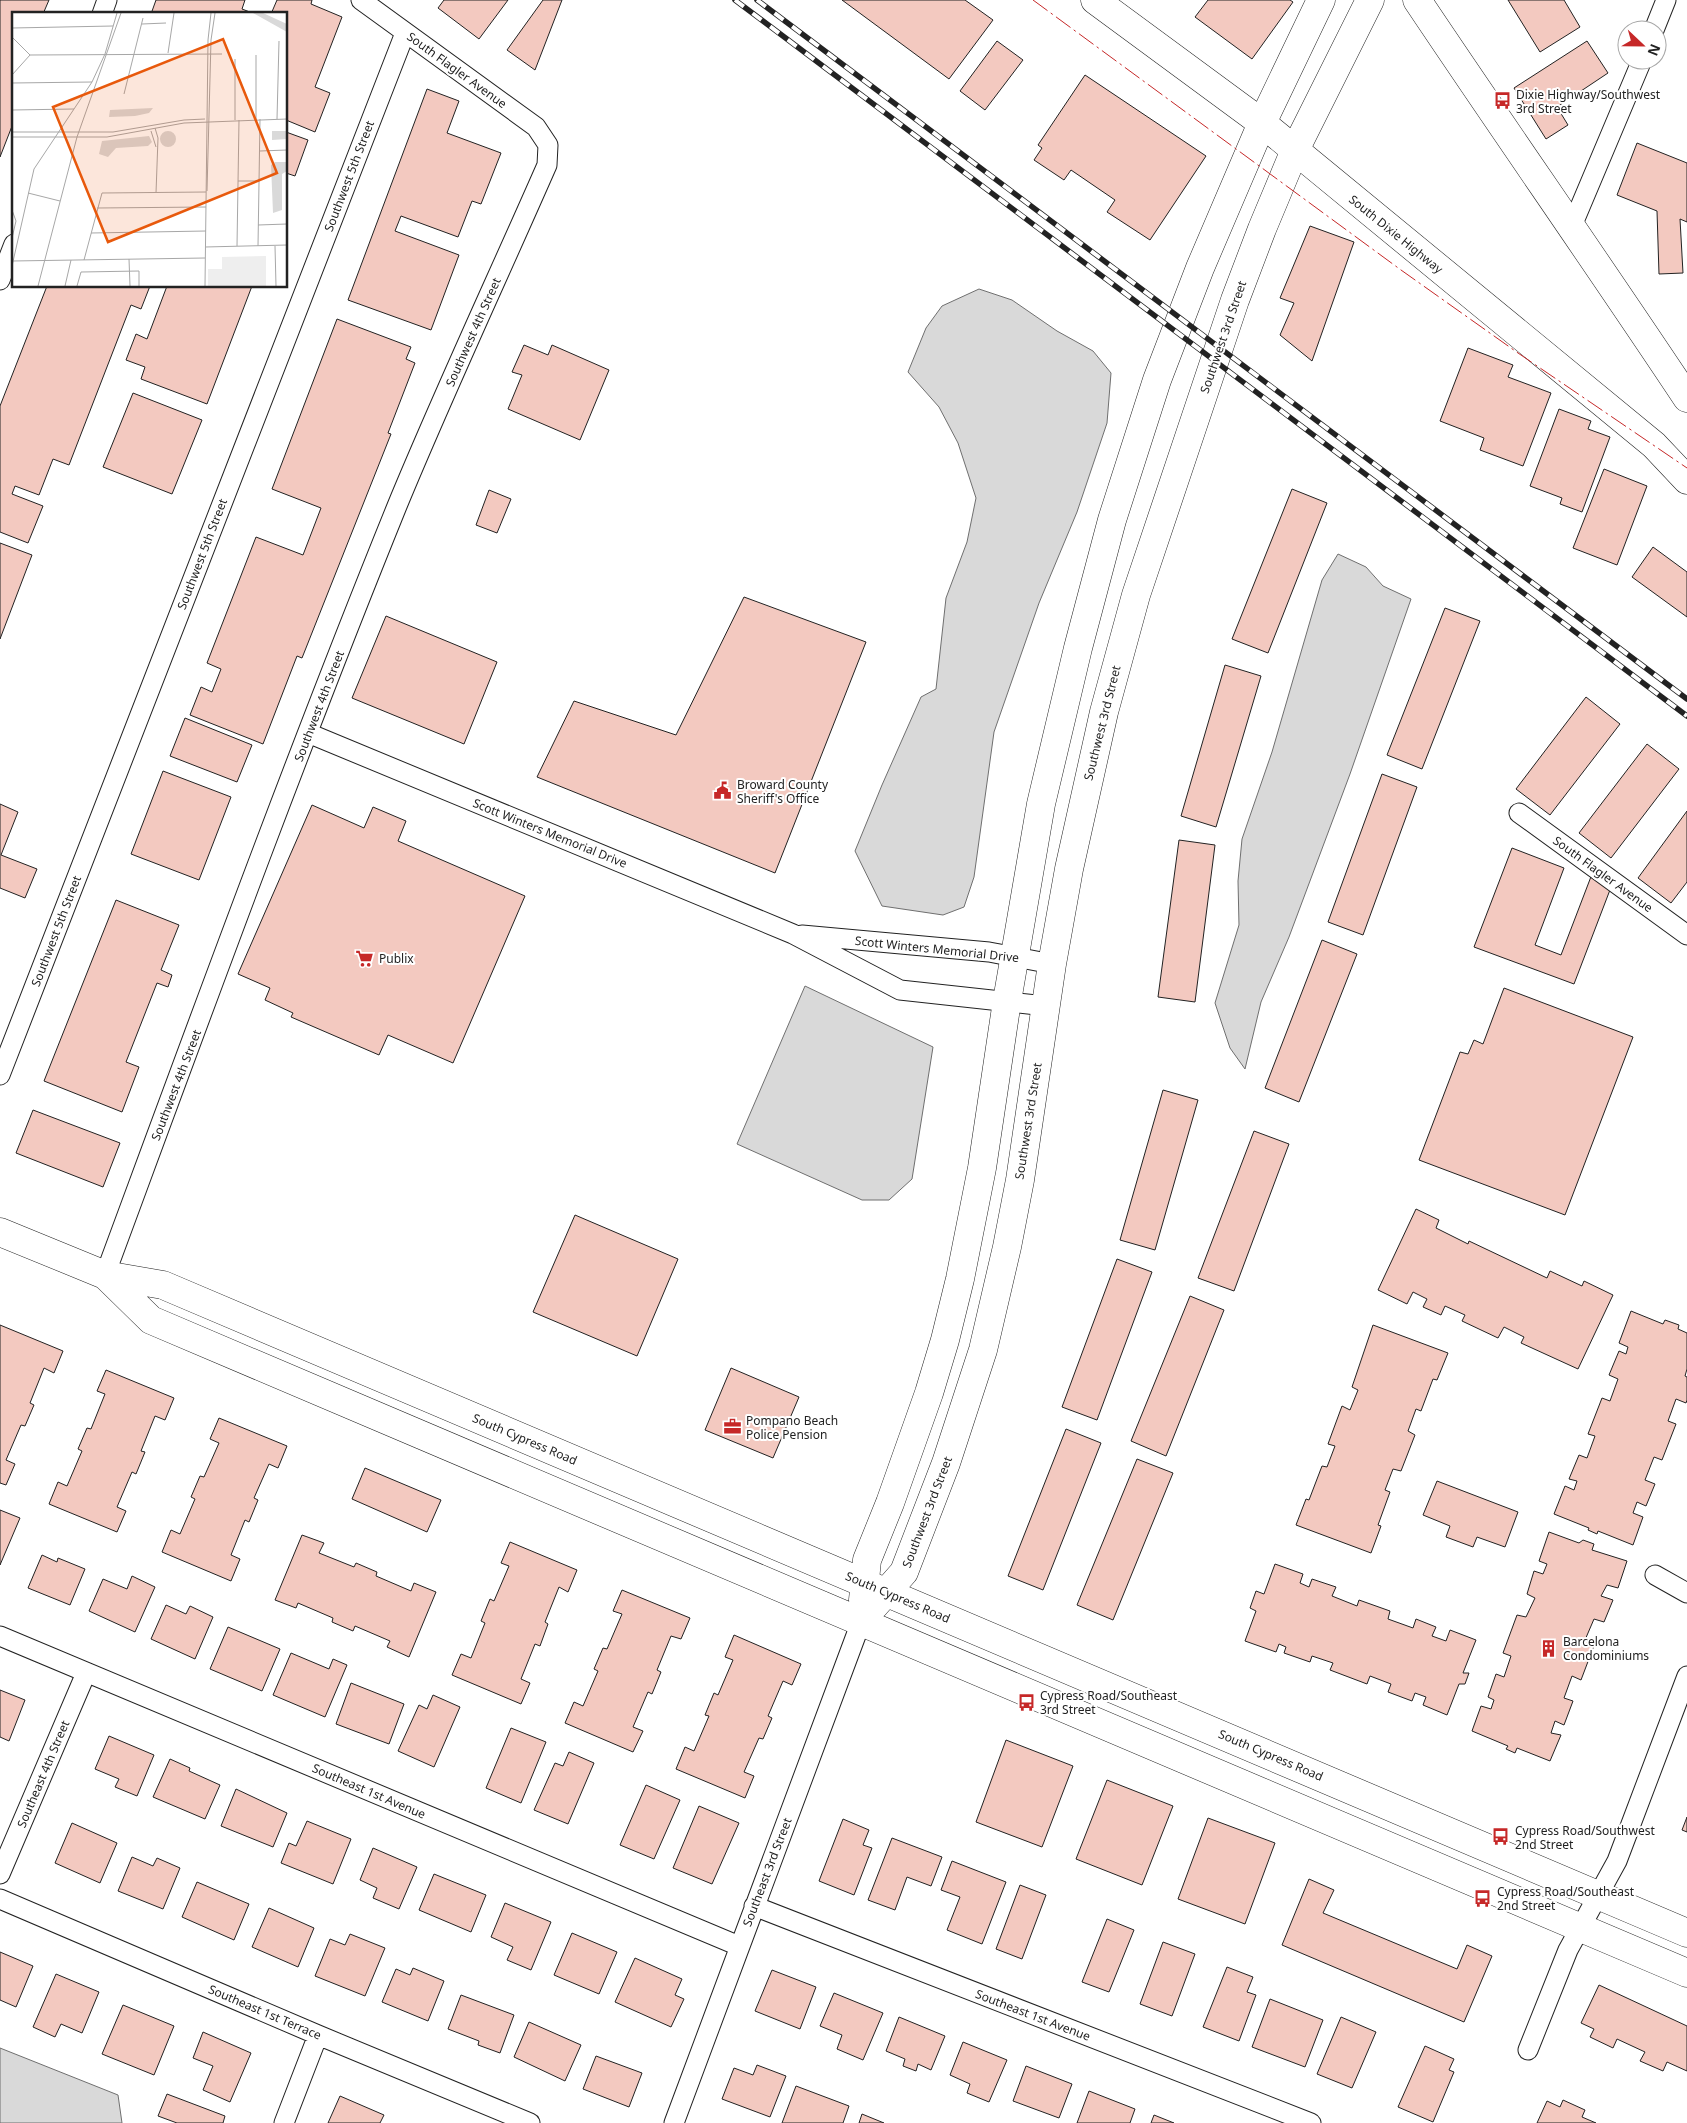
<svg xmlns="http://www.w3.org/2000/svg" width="1687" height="2123" font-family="'Noto Sans',sans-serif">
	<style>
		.water { fill: #d9d9d9; stroke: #6f6f6f }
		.building { fill: #f3c9c0; stroke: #222 }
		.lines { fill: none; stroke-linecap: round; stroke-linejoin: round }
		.street-casing { stroke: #222; stroke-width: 21 }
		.secondary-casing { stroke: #222; stroke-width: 29 }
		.street { stroke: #fff; stroke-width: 19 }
		.secondary { stroke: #fff; stroke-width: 28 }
		.rail-casing { stroke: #222; stroke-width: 5.5 }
		.rail { stroke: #fff; stroke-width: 4; stroke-dasharray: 11; stroke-linecap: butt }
		.power { stroke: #c62828; stroke-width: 1; stroke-dasharray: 18 4 2.5 4; stroke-linecap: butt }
		.labels { text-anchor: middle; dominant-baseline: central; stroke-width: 4; stroke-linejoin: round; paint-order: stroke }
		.street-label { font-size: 12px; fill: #222; stroke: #fff }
		.poi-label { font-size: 12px; fill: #222; stroke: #fff; text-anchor: start }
		.inset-road { fill: none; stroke: #a7a7a7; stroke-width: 1 }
		.view { fill: #e8590c; fill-opacity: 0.15; stroke: #e8590c; stroke-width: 2.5 }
		.inset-edge { fill: none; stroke: #222; stroke-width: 2.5 }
	</style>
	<rect width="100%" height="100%" fill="#fff"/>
	<path class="water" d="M979 289 1012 300 1057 331 1093 351 1111 373 1107 423 1077 512 1039 603 994 732 974 877 964 907 943 915 882 906 855 851 882 785 921 697 936 689 946 598 967 542 976 498 958 443 939 407 908 372 926 328 942 306Z
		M1338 554 1366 567 1383 586 1411 599 1350 774 1289 937 1261 1002 1245 1069 1230 1048 1215 1003 1239 925 1238 881 1242 839 1272 752 1322 580Z
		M805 986 933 1047 912 1179 889 1200H862L737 1144Z
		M0 2048 118 2095 122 2123H0Z"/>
	<path class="building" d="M0 0H49L43 14H14V121L0 157Z
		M156 0H245L242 9 255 14H151Z
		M277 0H312L311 4 342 17 315 87 330 93 315 132 286 120V14H271Z
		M444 0H508L479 39 438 8Z
		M543 0H562L535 70 507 50Z
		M842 0H965L993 20 949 79Z
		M1208 0H1290L1293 2 1252 59 1195 17Z
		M1508 0H1564L1580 27 1540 52Z
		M997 41 1023 60 985 110 960 91Z
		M1587 41 1608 73 1557 107 1568 125 1546 139 1514 88Z
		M1085 75 1206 156 1150 240 1107 212 1115 200 1071 170 1064 180 1034 160 1042 148 1038 145Z
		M427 89 459 101 447 133 501 153 481 204 472 201 458 237 401 216 395 231 459 255 431 330 348 300Z
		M286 132 308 140 295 176 286 173Z
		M1637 143 1687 163V222L1680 219 1683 273 1659 274 1657 211 1617 195Z
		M1310 226 1354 242 1312 361 1280 335 1294 303 1280 298Z
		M47 286H150L141 309 131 305 69 465 53 459 39 495 15 486 12 494 43 506 28 543 0 532V406Z
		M167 286H252L207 404 141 379 145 367 126 360 136 334 147 339Z
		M337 319 411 347 406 359 415 363 388 433 391 434 302 658 297 656 263 744 190 715 201 687 212 692 221 669 207 663 256 537 303 555 321 508 272 489Z
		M524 345 548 355 552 345 609 370 580 440 508 409 522 375 512 372Z
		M1468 348 1513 365 1508 377 1551 393 1523 466 1480 450 1484 438 1440 421Z
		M133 393 202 420 172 494 103 467Z
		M1559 409 1591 421 1588 429 1610 437 1582 512 1560 504 1562 498 1530 486Z
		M1604 469 1647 486 1617 565 1573 548Z
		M1292 489 1327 503 1268 653 1232 639Z
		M489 490 511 499 497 533 476 525Z
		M0 543 32 555 0 639Z
		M1653 547 1687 572V617L1632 577Z
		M744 597 866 642 775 873 537 777 574 701 676 735Z
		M1445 608 1480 621 1422 769 1387 755Z
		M386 616 497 662 464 744 352 698Z
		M1225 665 1261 676 1216 827 1181 816Z
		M1586 697 1620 724 1550 815 1516 789Z
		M185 718 252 745 237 782 170 756Z
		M1647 744 1679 769 1611 858 1579 833Z
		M163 771 231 797 199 880 131 854Z
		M1382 774 1417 787 1363 935 1328 922Z
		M0 804 18 812 1 855 37 869 25 898 0 888Z
		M312 805 364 828 373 807 406 821 398 841 525 896 453 1063 388 1035 379 1055 291 1017 293 1013 265 1000 270 988 238 974Z
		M1687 811V882L1671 903 1638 878Z
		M1179 840 1215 845 1195 1002 1158 997Z
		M1512 848 1564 868 1535 945 1561 955 1592 874 1613 882 1574 984 1474 947Z
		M116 900 179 925 161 970 172 975 168 987 157 983 126 1062 139 1067 122 1112 44 1081Z
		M1322 940 1357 954 1299 1102 1265 1088Z
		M1504 988 1633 1037 1565 1215 1419 1160 1460 1052 1468 1054 1474 1040 1483 1044Z
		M1163 1090 1198 1100 1155 1250 1120 1240Z
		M33 1110 120 1143 103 1187 16 1153Z
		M1254 1131 1289 1144 1234 1291 1198 1278Z
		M1416 1209 1439 1220 1436 1228 1468 1244 1469 1241 1547 1278 1550 1271 1582 1286 1584 1281 1613 1295 1578 1369 1521 1343 1524 1337 1504 1327 1498 1338 1462 1321 1465 1315 1445 1306 1441 1315 1423 1307 1427 1299 1413 1292 1407 1304 1378 1290Z
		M575 1215 678 1259 637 1356 533 1312Z
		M1117 1259 1152 1272 1097 1420 1062 1407Z
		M1190 1296 1224 1310 1166 1456 1131 1441Z
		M1631 1311 1663 1324 1665 1320 1679 1325 1678 1329 1687 1333V1369L1685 1376 1687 1377V1400L1686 1403 1676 1399 1668 1421 1676 1424 1662 1460 1654 1457 1645 1480 1655 1484 1646 1506 1637 1502 1633 1513 1643 1517 1633 1545 1598 1531 1597 1534 1588 1530 1589 1528 1554 1514 1565 1486 1574 1490 1577 1481 1569 1479 1579 1455 1587 1458 1595 1436 1588 1434 1602 1398 1610 1401 1618 1379 1609 1375 1619 1351 1626 1354 1628 1347 1619 1343Z
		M0 1325 63 1351 54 1373 44 1368 30 1403 34 1405 25 1426 21 1425 6 1460 15 1464 6 1485 0 1483Z
		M1373 1325 1448 1353 1437 1380 1433 1379 1421 1411 1416 1409 1408 1431 1415 1435 1401 1471 1393 1469 1385 1490 1390 1492 1378 1525 1381 1526 1371 1553 1296 1525 1306 1499 1309 1500 1322 1466 1327 1467 1335 1446 1328 1444 1342 1406 1350 1410 1358 1390 1352 1387Z
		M731 1368 799 1397 773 1458 705 1430Z
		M106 1370 174 1398 165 1420 155 1416 141 1451 145 1452 136 1474 132 1472 117 1507 126 1511 117 1532 49 1504 58 1482 67 1486 82 1451 78 1449 87 1428 91 1429 105 1394 97 1391Z
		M219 1418 287 1446 278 1468 269 1464 254 1498 258 1500 249 1522 245 1520 231 1555 240 1559 231 1581 162 1552 171 1530 180 1534 195 1499 191 1497 200 1476 204 1477 219 1443 210 1439Z
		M1066 1429 1101 1443 1043 1590 1008 1576Z
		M1137 1459 1173 1473 1113 1620 1077 1605Z
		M365 1468 441 1500 427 1532 352 1499Z
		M1437 1481 1518 1512 1505 1547 1477 1537 1473 1547 1446 1537 1450 1526 1423 1515Z
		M0 1510 20 1518 0 1565Z
		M1549 1532 1579 1543 1583 1540 1594 1544 1592 1550 1627 1561 1618 1588 1607 1585 1601 1596 1613 1600 1604 1622 1594 1619 1585 1640 1595 1643 1581 1680 1572 1676 1564 1698 1573 1701 1564 1725 1555 1721 1551 1733 1561 1735 1550 1761 1517 1748 1515 1753 1506 1749 1508 1746 1472 1731 1481 1706 1491 1709 1494 1700 1488 1697 1496 1674 1504 1677 1511 1656 1503 1653 1517 1615 1526 1617 1535 1598 1527 1594 1534 1571 1543 1574 1547 1564 1539 1561Z
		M302 1535 324 1543 319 1553 354 1567 356 1563 377 1572 376 1576 411 1591 414 1583 436 1592 409 1657 387 1647 390 1641 355 1626 353 1631 332 1622 333 1618 298 1603 296 1608 275 1600Z
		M510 1542 577 1570 568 1592 559 1587 545 1622 548 1624 540 1646 535 1644 521 1679 530 1683 521 1704 452 1675 461 1654 471 1658 485 1623 481 1621 490 1599 494 1601 509 1566 501 1563Z
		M42 1555 57 1562 58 1558 85 1569 70 1605 28 1588Z
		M1275 1564 1303 1574 1300 1583 1309 1587 1312 1579 1336 1587 1332 1596 1357 1606 1359 1600 1390 1611 1388 1619 1413 1628 1416 1619 1436 1627 1432 1636 1446 1641 1450 1630 1476 1640 1463 1673H1469L1465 1684H1459L1447 1715 1423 1705 1426 1697 1415 1693 1412 1701 1388 1692 1391 1684 1370 1676 1367 1684 1330 1670 1333 1663 1312 1656 1310 1662 1284 1653 1286 1647 1279 1644 1276 1652 1245 1641 1256 1611 1250 1608 1256 1591 1264 1594Z
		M132 1576 155 1587 135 1632 89 1611 103 1579 127 1589Z
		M622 1590 690 1618 681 1639 671 1636 657 1670 661 1672 652 1694 648 1692 633 1727 643 1731 633 1752 565 1723 574 1702 583 1706 598 1671 594 1669 603 1648 607 1649 622 1614 613 1611Z
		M166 1605 186 1614 190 1606 213 1617 195 1659 151 1639Z
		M228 1627 280 1649 262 1691 210 1669Z
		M734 1635 801 1664 792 1685 783 1681 768 1716 772 1718 763 1739 759 1738 744 1772 754 1776 745 1798 676 1769 685 1747 694 1751 709 1716 705 1715 714 1693 718 1695 733 1660 725 1657Z
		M291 1653 329 1669 333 1659 347 1665 325 1717 273 1695Z
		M351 1683 404 1704 389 1744 336 1724Z
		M0 1690 25 1700 9 1741 0 1737Z
		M433 1695 460 1707 434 1767 398 1751 419 1705 427 1709Z
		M511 1728 546 1742 521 1803 486 1788Z
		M109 1736 154 1755 137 1796 115 1787 119 1779 95 1769Z
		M1006 1740 1073 1766 1042 1847 976 1822Z
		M569 1752 594 1763 568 1824 534 1810 555 1763 563 1766Z
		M170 1759 190 1768 189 1771 220 1785 205 1819 153 1797Z
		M1107 1780 1173 1806 1142 1885 1076 1859Z
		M646 1785 680 1800 654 1859 620 1845Z
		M236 1789 287 1813 273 1847 221 1826Z
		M699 1806 739 1823 712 1884 673 1868Z
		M1687 1817V1832L1682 1830Z
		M1208 1818 1275 1843 1245 1924 1178 1899Z
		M843 1819 869 1830 863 1845 872 1848 854 1895 819 1881Z
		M307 1821 351 1839 333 1884 281 1863 289 1843 296 1846Z
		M72 1823 117 1843 100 1883 55 1863Z
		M892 1838 942 1857 931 1886 907 1877 895 1910 868 1900Z
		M373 1848 417 1867 399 1909 373 1898 377 1888 360 1880Z
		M132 1857 153 1866 157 1858 180 1868 163 1909 118 1891Z
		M952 1861 1006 1882 982 1944 947 1930 960 1897 941 1890Z
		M434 1874 486 1895 471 1932 419 1910Z
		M1309 1879 1334 1890 1323 1913 1457 1969 1467 1945 1492 1956 1464 2022 1282 1945Z
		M197 1882 249 1904 234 1940 182 1917Z
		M1020 1885 1046 1895 1022 1959 996 1949Z
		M505 1903 551 1922 531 1970 507 1960 513 1947 491 1937Z
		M269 1908 314 1928 298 1967 252 1947Z
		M1107 1919 1134 1930 1109 1992 1082 1982Z
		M572 1933 617 1952 599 1994 554 1975Z
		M350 1934 385 1948 365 1996 315 1976 330 1939 345 1945Z
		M1163 1942 1195 1954 1172 2016 1140 2004Z
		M0 1952 33 1966 16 2007 0 2000Z
		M635 1958 682 1979 675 1995 684 1999 671 2027 615 2002Z
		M1227 1967 1253 1977 1247 1992 1256 1995 1239 2041 1203 2027Z
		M413 1968 444 1981 428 2021 382 2002 396 1969 410 1975Z
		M772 1970 816 1987 800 2029 755 2011Z
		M56 1974 99 1992 82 2033 61 2024 55 2037 33 2027Z
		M1599 1985 1687 2026V2071L1667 2062 1663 2071 1640 2061 1645 2052 1617 2039 1613 2048 1590 2037 1594 2029 1581 2023Z
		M834 1993 883 2013 863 2060 837 2049 842 2035 820 2026Z
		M461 1995 514 2015 500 2053 478 2045 479 2041 448 2029Z
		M1270 1999 1323 2020 1305 2067 1252 2047Z
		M123 2005 174 2026 154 2075 102 2054Z
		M899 2017 945 2036 931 2070 918 2064 916 2071 903 2066 905 2059 886 2051Z
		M1341 2017 1376 2032 1352 2088 1317 2074Z
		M529 2022 581 2045 565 2081 514 2057Z
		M203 2032 251 2053 230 2102 203 2090 213 2066 193 2058Z
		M963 2042 1007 2060 989 2102 967 2093 970 2084 950 2075Z
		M1425 2046 1454 2059 1449 2070 1454 2072 1433 2122 1398 2107Z
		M596 2056 642 2073 629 2107 583 2089Z
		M757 2065 786 2076 770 2117 722 2099 734 2068 753 2075Z
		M1026 2066 1072 2084 1059 2118 1013 2101Z
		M796 2086 849 2106 843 2123H782Z
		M1089 2091 1135 2109 1130 2123H1077Z
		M167 2094 225 2116 223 2123H177L158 2116Z
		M340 2096 384 2115 380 2123H328Z
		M1563 2100 1585 2110 1582 2117 1596 2123H1537L1547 2101 1560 2107Z
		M862 2114 884 2123H859Z
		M1154 2115 1174 2123H1151Z"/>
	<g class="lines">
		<defs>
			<path id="street" d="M102 14 107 0
				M1654 30 1666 0
				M1572 226 1642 60
				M0 280 14 244
				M308 733 793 934 900 990 1046 1006
				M1519 813 1687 935
				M802 935 989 952 1052 964
				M0 1075 405 33
				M105 1275C200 1018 294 760 397 506 444 392 497 279 547 165L548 145 536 127 361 0
				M1655 1575 1687 1593
				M0 1636 739 1946
				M0 1874 86 1673
				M0 1899 318 2035 530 2123
				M754 1906 1311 2123
				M1528 2050 1568 1950 1617 1861 1687 1676
				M284 2123 318 2035
				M674 2123 861 1622"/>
			<path id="secondary" d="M1095 0 1262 123 1654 445 1687 480
				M1417 0C1506 133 1598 264 1687 398
				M0 1232 105 1275 163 1285 1687 1933
				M105 1275 151 1320 1687 1973
				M863 1600 867 1560 890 1503 929 1393 945 1340 960 1279 982 1168 1007 1001 1041 804 1078 648 1112 520 1157 380 1200 268 1262 123 1321 0
				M875 1605 904 1572 946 1463 983 1350 1007 1247 1020 1180 1052 964 1069 869 1104 712 1136 595 1235 300 1262 229 1295 150 1370 0"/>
		</defs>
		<use href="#street" class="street-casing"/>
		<use href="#secondary" class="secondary-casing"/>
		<use href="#street" class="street"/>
		<use href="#secondary" class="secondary"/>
		<defs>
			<path id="rail" d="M735 0 1687 716
				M757 0 1687 699"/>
		</defs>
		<use href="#rail" class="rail-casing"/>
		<use href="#rail" class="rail"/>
		<path class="power" d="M1033 0 1401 270 1518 353 1687 468"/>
	</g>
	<defs>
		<symbol id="bus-bare" viewBox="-9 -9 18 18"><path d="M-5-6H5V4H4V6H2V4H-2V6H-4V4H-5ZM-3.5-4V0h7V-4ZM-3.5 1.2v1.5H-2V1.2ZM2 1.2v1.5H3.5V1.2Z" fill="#c62828" stroke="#fff" stroke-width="2.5" paint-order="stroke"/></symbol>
		<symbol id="civic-bare" viewBox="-9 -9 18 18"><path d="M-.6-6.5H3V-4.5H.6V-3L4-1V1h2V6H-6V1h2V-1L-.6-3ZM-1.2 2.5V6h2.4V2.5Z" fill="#c62828" stroke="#fff" stroke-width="2.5" paint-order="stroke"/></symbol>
		<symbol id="supermarket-bare" viewBox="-9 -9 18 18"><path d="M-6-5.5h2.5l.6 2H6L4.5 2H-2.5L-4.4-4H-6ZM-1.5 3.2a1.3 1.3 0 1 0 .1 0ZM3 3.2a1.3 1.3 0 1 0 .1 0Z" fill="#c62828" stroke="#fff" stroke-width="2.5" paint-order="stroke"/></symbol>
		<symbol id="office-bare" viewBox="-9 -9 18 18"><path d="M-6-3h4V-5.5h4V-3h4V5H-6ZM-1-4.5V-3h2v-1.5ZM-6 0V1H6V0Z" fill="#c62828" stroke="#fff" stroke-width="2.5" paint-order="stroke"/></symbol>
		<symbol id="building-bare" viewBox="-9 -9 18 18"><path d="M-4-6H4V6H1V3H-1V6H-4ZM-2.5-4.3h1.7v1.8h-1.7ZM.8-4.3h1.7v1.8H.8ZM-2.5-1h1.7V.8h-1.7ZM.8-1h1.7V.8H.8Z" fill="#c62828" stroke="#fff" stroke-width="2.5" paint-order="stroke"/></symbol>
	</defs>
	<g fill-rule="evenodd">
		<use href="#bus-bare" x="1490" y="88" width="25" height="25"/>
		<use href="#civic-bare" x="710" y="778" width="25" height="25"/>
		<use href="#supermarket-bare" x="352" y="946" width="25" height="25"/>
		<use href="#office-bare" x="720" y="1414" width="25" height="25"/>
		<use href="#building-bare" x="1536" y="1636" width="25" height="25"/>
		<use href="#bus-bare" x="1014" y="1690" width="25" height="25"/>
		<use href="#bus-bare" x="1488" y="1824" width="25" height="25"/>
		<use href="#bus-bare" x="1470" y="1886" width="25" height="25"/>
	</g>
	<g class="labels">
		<g class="street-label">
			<text transform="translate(457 70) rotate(36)">South Flagler Avenue</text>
			<text transform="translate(349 176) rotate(-69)">Southwest 5th Street</text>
			<text transform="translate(1396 234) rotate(39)">South Dixie Highway</text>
			<text transform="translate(473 332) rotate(-66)">Southwest 4th Street</text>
			<text transform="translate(1223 337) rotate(-71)">Southwest 3rd Street</text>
			<text transform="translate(202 554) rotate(-69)">Southwest 5th Street</text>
			<text transform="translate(319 706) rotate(-69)">Southwest 4th Street</text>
			<text transform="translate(1102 723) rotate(-76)">Southwest 3rd Street</text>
			<text transform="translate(550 833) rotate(22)">Scott Winters Memorial Drive</text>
			<text transform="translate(1603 874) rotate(36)">South Flagler Avenue</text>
			<text transform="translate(56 931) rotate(-69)">Southwest 5th Street</text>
			<text transform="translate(937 949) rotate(6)">Scott Winters Memorial Drive</text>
			<text transform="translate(176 1085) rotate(-69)">Southwest 4th Street</text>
			<text transform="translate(1028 1121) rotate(-81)">Southwest 3rd Street</text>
			<text transform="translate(525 1439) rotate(23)">South Cypress Road</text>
			<text transform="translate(927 1512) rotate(-69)">Southwest 3rd Street</text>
			<text transform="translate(898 1597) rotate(23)">South Cypress Road</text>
			<text transform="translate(1271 1755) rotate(23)">South Cypress Road</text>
			<text transform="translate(43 1774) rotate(-67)">Southeast 4th Street</text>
			<text transform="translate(369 1791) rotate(23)">Southeast 1st Avenue</text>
			<text transform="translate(767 1872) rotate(-69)">Southeast 3rd Street</text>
			<text transform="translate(265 2012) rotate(23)">Southeast 1st Terrace</text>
			<text transform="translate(1033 2015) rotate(21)">Southeast 1st Avenue</text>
		</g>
		<g class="poi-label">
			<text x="1516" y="94">Dixie Highway/Southwest<tspan x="1516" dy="14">3rd Street</tspan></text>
			<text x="737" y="784">Broward County<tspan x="737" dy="14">Sheriff's Office</tspan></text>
			<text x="379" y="958">Publix</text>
			<text x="746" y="1420">Pompano Beach<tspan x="746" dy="14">Police Pension</tspan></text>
			<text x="1563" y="1641">Barcelona<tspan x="1563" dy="14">Condominiums</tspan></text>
			<text x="1040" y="1695">Cypress Road/Southeast<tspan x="1040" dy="14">3rd Street</tspan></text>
			<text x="1515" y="1830">Cypress Road/Southwest<tspan x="1515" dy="14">2nd Street</tspan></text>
			<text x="1497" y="1891">Cypress Road/Southeast<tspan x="1497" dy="14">2nd Street</tspan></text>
		</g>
	</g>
	<g transform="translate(12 12)">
		<rect width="275" height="275" fill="#fff"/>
		<path d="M254 244V274H196V257H210V245Z" fill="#eee"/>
		<path d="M241 1H251L275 12V20ZM141 96 137 101 123 104 97 105 98 98ZM148 127a8 8 0 1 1 16 0a8 8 0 1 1-16 0ZM260 119H275V127L260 128ZM137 124 140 130 136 134 104 136 96 145 87 142 90 129ZM263 150H275V159L270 162V198L261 201 259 153Z" fill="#d9d9d9"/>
		<path class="inset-road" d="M130 12 154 11M0 16 101 14M0 25 18 43M156 41 162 1M18 43 210 42M244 43V108M223 47V108M0 63 18 43M0 71 80 70M112 82 131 6M0 98 62 97M265 107 267 29M143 116 146 126 144 181M139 119 144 135M0 120H101L172 108 193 107M0 125H95L172 111 275 107M248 139 275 138M226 169H247M195 179 199 28 203 1M16 181 48 189M85 196 194 195M0 198 4 209 0 226M246 213 275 212M79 221 194 219M225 234 227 108M246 234 248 107M263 234 264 274M193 235 275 233M117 247 118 274M72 248 90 181 194 180M0 249 193 246M0 254 22 157 80 70 93 42 105 1M26 274 65 125 109 1M53 274 59 248M65 274 69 260 127 259V274M193 274 196 28 199 1"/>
		<path class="view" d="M211 27 265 161 96 230 41 95Z"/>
		<rect width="275" height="275" class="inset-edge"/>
	</g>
	<g transform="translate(1642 45) rotate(112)"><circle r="24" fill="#ffffff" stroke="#a7a7a7"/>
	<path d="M0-4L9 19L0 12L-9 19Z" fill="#c62828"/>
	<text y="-8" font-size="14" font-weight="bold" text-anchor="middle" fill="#222222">N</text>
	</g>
</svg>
